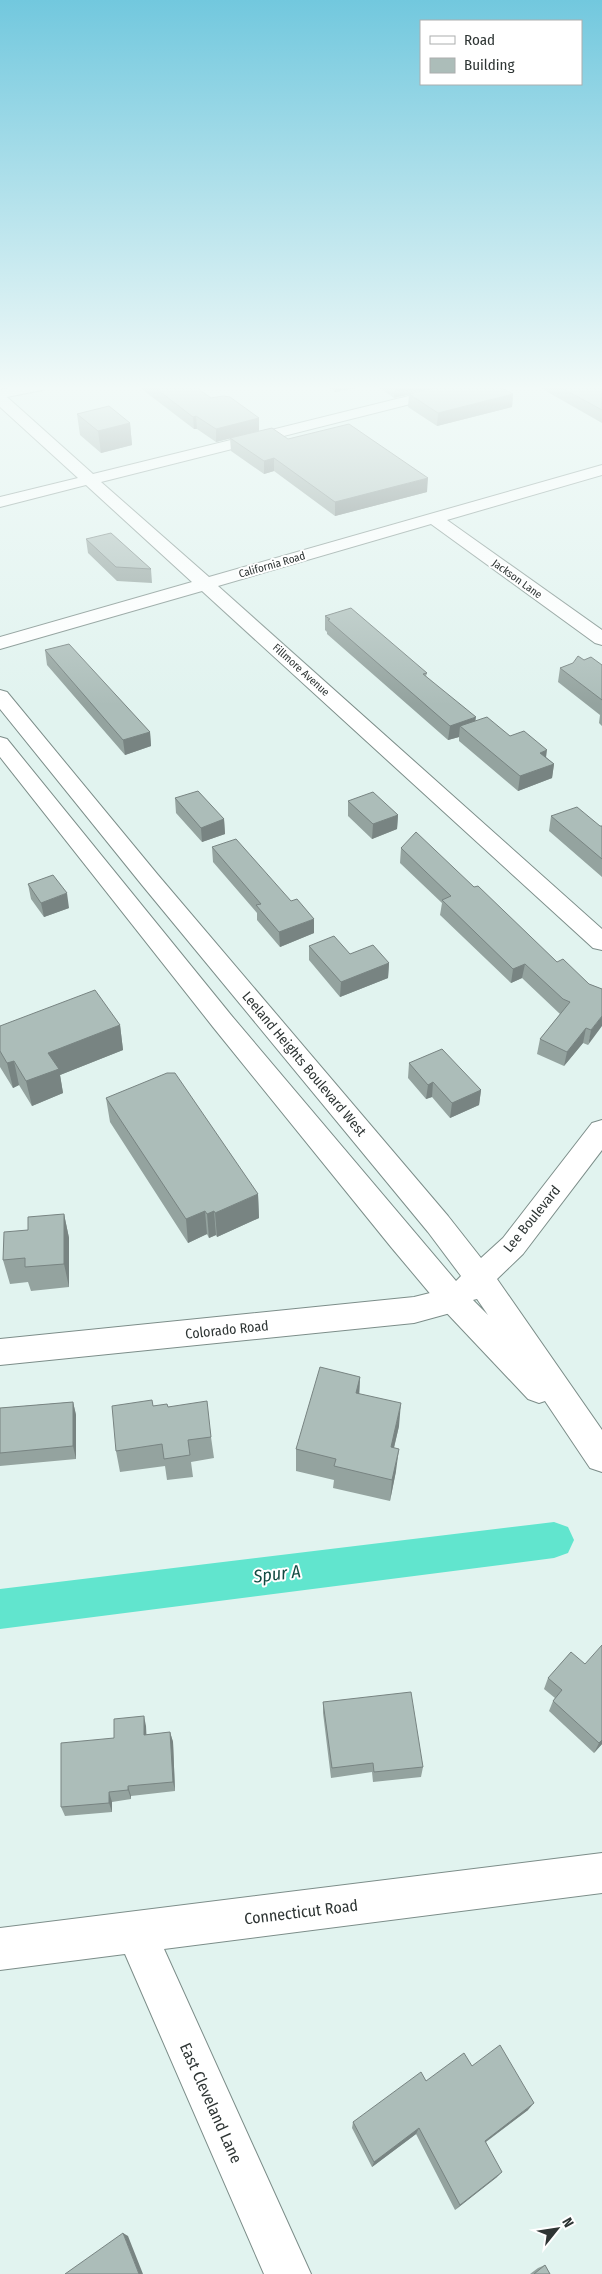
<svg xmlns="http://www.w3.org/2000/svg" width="602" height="2274" font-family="'Fira Sans Condensed',sans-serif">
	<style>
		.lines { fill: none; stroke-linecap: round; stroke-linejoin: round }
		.canal { fill: #61e5ce; fill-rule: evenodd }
		.minor-casing { stroke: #7c8d89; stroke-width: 2 }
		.secondary-casing { stroke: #7c8d89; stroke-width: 2 }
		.minor { fill: #fff; fill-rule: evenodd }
		.secondary { fill: #fff; fill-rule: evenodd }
		.wall { fill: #94a39f }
		.shaded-wall { fill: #788482 }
		.building { fill: #acbdb9; stroke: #788482 }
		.labels { text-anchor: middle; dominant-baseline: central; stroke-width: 4; stroke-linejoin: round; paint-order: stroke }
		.far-street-label { font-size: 11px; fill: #2e3534; stroke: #fff }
		.street-label { font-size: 14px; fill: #2e3534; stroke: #fff }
		.near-street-label { font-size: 16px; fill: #2e3534; stroke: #fff }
		.near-water-label { font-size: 18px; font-style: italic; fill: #124b42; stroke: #fff }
	</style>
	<rect width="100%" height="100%" fill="#e1f3ef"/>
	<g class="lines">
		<path class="canal" d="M554 1522 568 1527 574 1540 568 1553 554 1558 0 1629V1589Z"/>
		<defs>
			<path id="minor" d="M16 387H44L42 390 7 397 93 474 445 387H468L466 390 101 482 209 577 602 465V475L447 520 602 630V645L595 643 431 524 218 586 602 929V950L593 948 202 591 0 649V637L192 582 86 485 0 507V497L78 478 0 407V390Z
				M454 1287 465 1291 469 1300 465 1309 414 1323 0 1365V1339L414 1297Z
				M602 1853V1893L164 1949 311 2274H264L125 1954 0 1970V1928Z"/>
			<path id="secondary" d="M0 690 7 692 158 875 448 1216 481 1258 503 1238 592 1123 602 1120V1150L523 1254 497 1279 602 1430V1472L590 1468 545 1401 539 1403 528 1399 443 1309 391 1247 213 1027 0 757V737L7 739 231 1015 456 1281 461 1276 428 1232 142 885 0 709ZM477 1299 488 1315 473 1300Z"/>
		</defs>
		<use href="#minor" class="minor-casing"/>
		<use href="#secondary" class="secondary-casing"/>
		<use href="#minor" class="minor"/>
		<use href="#secondary" class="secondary"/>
	</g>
	<path class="wall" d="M139 387H196L211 398 259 418V431L216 442 197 429H194Z
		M328 387H362L335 392Z
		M378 387H439L394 398Z
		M539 387H602V423Z
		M409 394H513L512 407 437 426 408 407Z
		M77 414 130 423 132 445 101 453 80 435Z
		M230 438 288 439 427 492 335 516 274 471 264 474 231 451Z
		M86 539 151 569 152 583 117 581 88 553Z
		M325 616 427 673 426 676 475 721 510 736 546 757 554 764 552 778 518 791 459 741V737L448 740 327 634V632L325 630Z
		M45 650 150 732 151 746 125 755 47 665Z
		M584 660 602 665V726L599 723 600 715 558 682 560 668Z
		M175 798 224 819 225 834 202 842 176 813Z
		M348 801 398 815 397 829 372 839 348 816Z
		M551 816 600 826H602V877L549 831Z
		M212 847 314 933 280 947 257 920V913L213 862Z
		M401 848 474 887 557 962 589 984 602 989 588 1045 583 1043 564 1066 537 1054 540 1039 560 1014 522 978 511 983 440 915 442 903 400 863Z
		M28 884 69 908 44 917 31 899Z
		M309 946 389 963 388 978 340 997 309 960Z
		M120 1025 123 1050 60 1075 63 1093 32 1106 19 1085 13 1088 0 1067V1026Z
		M409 1063 481 1090 479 1105 450 1118 432 1097 426 1099 408 1078Z
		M106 1098 258 1194 259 1218 217 1237 216 1235 209 1238 207 1234 188 1243 110 1122Z
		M64 1214 69 1238V1287L31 1291 28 1282 10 1284 3 1260 28 1230Z
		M360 1377 359 1394 399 1426 394 1448 396 1471 390 1501 333 1488 334 1480 296 1471V1449Z
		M73 1402 76 1415V1459L0 1466V1408Z
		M153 1406 168 1407 211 1437 214 1458 191 1462 193 1477 167 1480 165 1466 120 1472 116 1451Z
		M571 1652 602 1744 594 1753 549 1711 553 1701 555 1698 544 1689 548 1678Z
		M323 1702 423 1767 421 1777 373 1782 372 1772 331 1778 323 1713Z
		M146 1726V1735L170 1732 173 1742 175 1791 131 1796V1799L112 1802V1812L65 1816 61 1807 114 1738Z
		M472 2066 528 2110 486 2142 497 2177 455 2210 416 2134 372 2167 352 2128 353 2122 426 2081Z
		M545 2265 550 2274H530L538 2268Z"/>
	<path class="shaded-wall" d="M335 387H362L335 392Z
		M395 387H439L394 398Z
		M513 394 512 407 437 426 438 413Z
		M196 416 197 429H194L193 417Z
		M259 418V431L216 442V429Z
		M130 423 132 445 101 453 98 431Z
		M274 458V471L264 474V461Z
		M428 478 427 492 335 516V502Z
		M476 717 474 731 460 726 459 737 448 740 450 726Z
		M150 732 151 746 125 755 123 740Z
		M547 750 545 765 540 753Z
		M554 764 552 778 518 791 520 776Z
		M398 815 397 829 372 839 373 824Z
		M224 819 225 834 202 842 201 828Z
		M67 893 69 908 44 917 41 903Z
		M314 919V933L280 947 279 932Z
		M389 963 388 978 340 997 341 982Z
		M525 964 522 978 511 983 513 969Z
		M602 1016V1026L588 1045 591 1030Z
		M120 1025 123 1050 60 1075 63 1093 32 1106 26 1081 48 1053Z
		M586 1028 583 1043 564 1066 567 1052Z
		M14 1061 19 1085 13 1088 7 1063Z
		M433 1082 432 1097 426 1099 428 1085Z
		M481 1090 479 1105 450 1118 452 1103Z
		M258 1194 259 1218 217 1237 215 1213Z
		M205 1211 207 1234 188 1243 186 1219Z
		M214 1211 216 1235 209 1238 207 1214Z
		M64 1214 69 1238V1287L64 1264Z
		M360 1377 359 1399 356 1393Z
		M73 1402 76 1415V1459L73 1446Z
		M401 1403 399 1426 389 1468 391 1447Z
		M399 1449 396 1471 390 1501 392 1480Z
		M144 1716 146 1726 147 1745 144 1735Z
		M170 1732 173 1742 175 1791 173 1782Z
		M602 1740V1744L594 1753 599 1743Z
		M128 1786 131 1796V1799L128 1790Z
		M109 1792 112 1802V1812L109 1803Z
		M534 2103 528 2110 480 2146 485 2141Z
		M419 2128 416 2134 372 2167 374 2162Z
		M502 2172 497 2177 455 2210 460 2205Z
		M123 2233 128 2236 143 2274H139Z"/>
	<path class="building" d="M154 387H196L211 398 223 396 230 397 259 418 216 429 196 416 193 417Z
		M439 387H500L513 394 438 413 409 394Z
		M560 387H602V410Z
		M109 406 130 423 98 431 77 414Z
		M349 424 428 478 335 502 274 458 264 461 230 438 272 428 288 439Z
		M111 533 151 569 116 567 86 539Z
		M351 608 427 673 423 674 476 717 450 726 328 620 330 619 325 616Z
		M69 644 150 732 123 740 45 650Z
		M578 656 584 660 591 657 602 665V700L560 668 573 663Z
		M487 717 510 736 524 731 547 750 540 753 554 764 520 776 460 726Z
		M198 791 224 819 201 828 175 798Z
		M373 792 398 815 373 824 348 801Z
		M577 807 600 826H602V859L551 816Z
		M416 832 474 887 478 886 557 962 563 959 589 984 602 989V1016L591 1030 586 1028 567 1052 540 1039 570 1002 563 999 525 964 513 969 442 900 451 896 401 848Z
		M236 839 291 901 297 899 314 919 279 932 256 905 261 904 212 847Z
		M53 875 67 893 41 903 28 884Z
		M334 936 350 954 373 945 389 963 341 982 309 946Z
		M95 990 120 1025 48 1053 59 1069 26 1081 14 1061 7 1063 0 1051V1026Z
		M442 1049 481 1090 452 1103 433 1082 428 1085 409 1063Z
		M167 1073H175L258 1194 215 1213 214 1211 207 1214 205 1211 186 1219 106 1098Z
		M64 1214V1264L25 1267V1258L3 1260 4 1232 28 1230V1217Z
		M320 1367 360 1377 356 1393 401 1403 391 1447 399 1449 392 1480 334 1466 336 1459 296 1449Z
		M152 1400 153 1406 167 1404 168 1407 207 1401 211 1437 188 1440 190 1455 164 1459 162 1444 116 1451 112 1406Z
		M73 1402V1446L0 1453V1408Z
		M602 1645V1740L599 1743 553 1701 562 1690 548 1678 571 1652 585 1664Z
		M411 1692 423 1767 374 1772 373 1763 332 1768 323 1702Z
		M144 1716V1735L170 1732 173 1782 128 1786V1790L109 1792V1803L61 1807V1743L114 1738V1719Z
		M500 2045 534 2103 485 2141 502 2172 460 2205 419 2128 374 2162 353 2122 421 2072 426 2081 464 2053 472 2066Z
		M123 2233 139 2274H65Z
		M545 2265 550 2274H534Z"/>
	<linearGradient id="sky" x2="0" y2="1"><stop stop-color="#72c8de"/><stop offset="0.55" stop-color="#f2faf8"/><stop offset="1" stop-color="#f2faf8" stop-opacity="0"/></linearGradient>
	<rect width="602" height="705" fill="url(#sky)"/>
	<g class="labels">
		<g class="far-street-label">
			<text transform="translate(272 565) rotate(-16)">California Road</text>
			<text transform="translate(517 579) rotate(36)">Jackson Lane</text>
			<text transform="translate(301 670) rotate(42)">Fillmore Avenue</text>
		</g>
		<g class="street-label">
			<text transform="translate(304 1064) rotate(50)">Leeland Heights Boulevard West</text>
			<text transform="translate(532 1219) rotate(-51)">Lee Boulevard</text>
			<text transform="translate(227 1330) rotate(-6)">Colorado Road</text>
		</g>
		<g class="near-street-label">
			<text transform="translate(301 1912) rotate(-7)">Connecticut Road</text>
			<text transform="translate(211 2103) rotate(66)">East Cleveland Lane</text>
		</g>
		<g class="near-water-label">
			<text transform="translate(277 1574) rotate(-7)">Spur A</text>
		</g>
	</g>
	<rect x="420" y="20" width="162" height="65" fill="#ffffff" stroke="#abaeae"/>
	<rect x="430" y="36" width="25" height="8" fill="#ffffff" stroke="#abaeae"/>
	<text x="464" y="45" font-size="15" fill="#2e3534">Road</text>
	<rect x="430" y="58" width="25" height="15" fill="#acbdb9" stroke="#abaeae"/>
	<text x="464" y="70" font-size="15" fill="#2e3534">Building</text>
	<g transform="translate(557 2229) rotate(60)" stroke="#ffffff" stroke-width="4" paint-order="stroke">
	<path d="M0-4L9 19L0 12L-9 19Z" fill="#2e3534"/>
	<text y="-8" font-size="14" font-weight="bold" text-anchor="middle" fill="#2e3534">N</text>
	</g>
</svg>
